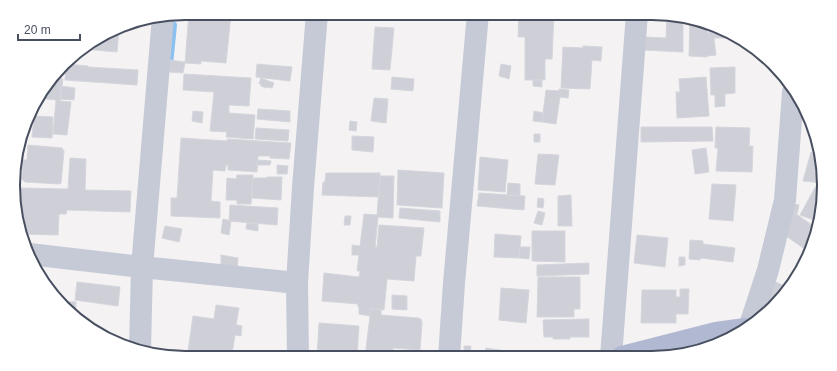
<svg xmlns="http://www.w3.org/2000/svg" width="837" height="371" font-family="Helvetica,sans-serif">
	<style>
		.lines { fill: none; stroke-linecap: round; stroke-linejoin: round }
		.stream { stroke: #8bc1f0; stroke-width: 6 }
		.building { fill: #cecfd7; stroke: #d5d6dd }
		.minor { stroke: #c5cad6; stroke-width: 22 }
		.major { stroke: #b1b8d1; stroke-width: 22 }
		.rim { fill: none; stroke: #484f60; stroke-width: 2 }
	</style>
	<rect width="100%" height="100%" fill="#f4f2f2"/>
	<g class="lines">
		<path class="stream" d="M170 65 174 25"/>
	</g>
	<path class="building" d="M189 13H226V14L238 13V15L231 14 226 63 201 61V64L185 63Z
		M519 13H554L552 59H545V80H525V37H518Z
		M667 16 683 18V52L644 50 645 37 666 38Z
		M690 19 707 22V33L713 32V25L734 38H714L716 55 707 56V57L689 56Z
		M375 27 394 28 390 70 372 69Z
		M119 29 117 52 83 49Z
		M583 46 602 47 601 61 592 60 590 89 561 88 563 47 583 48Z
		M170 60 185 62 183 73 169 72Z
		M66 64 88 66V67L138 70 137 85 65 80Z
		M257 64 292 67 290 81 256 77Z
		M501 64 511 66 509 79 499 76Z
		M735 67V93L725 94V106L715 107V95H711L710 68Z
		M184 74 251 78 249 106 229 105V113L255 115 253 139 226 137 227 132 210 131 214 92 183 90Z
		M392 77 414 79 413 91 391 89Z
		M706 77 709 116 677 118 676 92H680L679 79Z
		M53 78 63 79 60 101 71 102 67 135 53 134 56 100 37 98Z
		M261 78 274 83 272 88 266 87V88L261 86V84H259Z
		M533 80H542V87L533 86Z
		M61 86 75 88 74 100 60 99Z
		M559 89 569 90 568 98 560 97 556 124 542 122 546 90 559 91Z
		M374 98 388 99 386 123 371 121Z
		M258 109 290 111V122L257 119Z
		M193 111 203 112 202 123 192 121Z
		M534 111 543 113 542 122 533 121Z
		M34 116 53 117 52 138 32 137Z
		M350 121 357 122 356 131 349 130Z
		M641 127H712L713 141 641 142Z
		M716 127 750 128 749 146H753L752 172 716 171 718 148H715Z
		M256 128 289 130 288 141 255 139Z
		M534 134H540V142H534Z
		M352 136 374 137 373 152 352 150Z
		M181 138 227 141V139L291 143 289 159 270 158V156H258L257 172 228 170V165H226L225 171 213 170 211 201 220 202V218L171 216V198H177Z
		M28 145 62 148 64 151 61 183 60 184 25 182 22 179 23 160H27Z
		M706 148 709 172 695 174 692 150Z
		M811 152 818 153 824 174 822 183 803 181Z
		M538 154 559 155 555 185 535 184Z
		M480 157 508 160 505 192 478 190Z
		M70 158 86 159 85 190 131 191 130 212 67 210 66 214H59L58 235 22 234 19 225 20 188 68 189Z
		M257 160 271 161 270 165H257Z
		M277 165 288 166 287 174H277Z
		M398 170 444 173 442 208 397 205Z
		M326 173H380L379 197 322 195 323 182H325Z
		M237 175H253L251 204H237V200H226L227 178 236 179Z
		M380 176H394L393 218 378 217 375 247H377L379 225 424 228 421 256H416L414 281 387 279 384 310 371 308 370 316 359 314V307H358V304L322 301 324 273 359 277 360 271H357L359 255H352V245L360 246 364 214 377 215Z
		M267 177H282L281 200 252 198 253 178H267Z
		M508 183 520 184V196L507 195Z
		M712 184 736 185 733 221 709 219Z
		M817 184 822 186 817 221 800 215Z
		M479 193 525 196 524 210 477 206Z
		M571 195 572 226H558V196Z
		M538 198 544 199 543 208 537 207Z
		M791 203 799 205 797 214 792 211Z
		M230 205 278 208 277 225 229 221Z
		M400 208 440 211V222L399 218Z
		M538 211 545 213 542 225 534 223Z
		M792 211 816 228 815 241 809 252 786 236Z
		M345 216H351L350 225H344Z
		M223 219 231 221 229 235 221 233Z
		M247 223 258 224V231L246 229Z
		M165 226 182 229 179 242 162 238Z
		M532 231H565V262L532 261Z
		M495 234 521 236 519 258 494 257Z
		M637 235 668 238 665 267 634 263Z
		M690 240 703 241V244L735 248 733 262 701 258 700 260 689 259Z
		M520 247H530L529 259 519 258Z
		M221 255 238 258 237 270 221 268Z
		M679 257H685V265L679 266Z
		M589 263V274L537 276V265Z
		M538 277H580V309H574V317H537Z
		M771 280 789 288 763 316Z
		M77 282 120 287 118 306 75 300Z
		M501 288 529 290 526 323 499 320Z
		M680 289H689L688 314H676V323H641L642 290H676V297H680Z
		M392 295 407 296V310L392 309Z
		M60 301 76 302 75 317 72 315Z
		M216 305 239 308 236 325 242 326 241 336 235 335 232 354 234 355V358H186L165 355V349L188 351 193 316 214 319Z
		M371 308 381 310V315L418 318 421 319 422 323 420 350 393 348V353L376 352 375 357H365Z
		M589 319V337H570V339H553V337H544L543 320Z
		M319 323 359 326 357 357 317 358Z
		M464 346H471L470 354H464Z
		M486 348 506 351 505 357H484Z
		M460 354 485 357H460Z"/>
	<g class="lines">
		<path class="minor" d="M29 254 142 267 297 283
			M750 325 768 270 785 200 793 92
			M140 350 142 267 163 17
			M449 357 454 283 478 13
			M611 357 637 13
			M298 358 297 283 303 187 317 13"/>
		<path class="major" d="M622 357 716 333 745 329"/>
	</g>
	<path d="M0 0H837V371H0ZM185 20H652A165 165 0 0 1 817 185V186A165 165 0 0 1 652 351H185A165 165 0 0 1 20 186V185A165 165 0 0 1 185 20Z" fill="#fff" fill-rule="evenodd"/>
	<path class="rim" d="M185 20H652A165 165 0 0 1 817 185V186A165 165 0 0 1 652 351H185A165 165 0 0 1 20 186V185A165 165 0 0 1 185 20Z"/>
	<path d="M18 34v6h62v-6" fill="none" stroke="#484f60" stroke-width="2"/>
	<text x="24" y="34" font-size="12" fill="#484f60" stroke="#ffffff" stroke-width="3" paint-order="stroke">20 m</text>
</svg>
